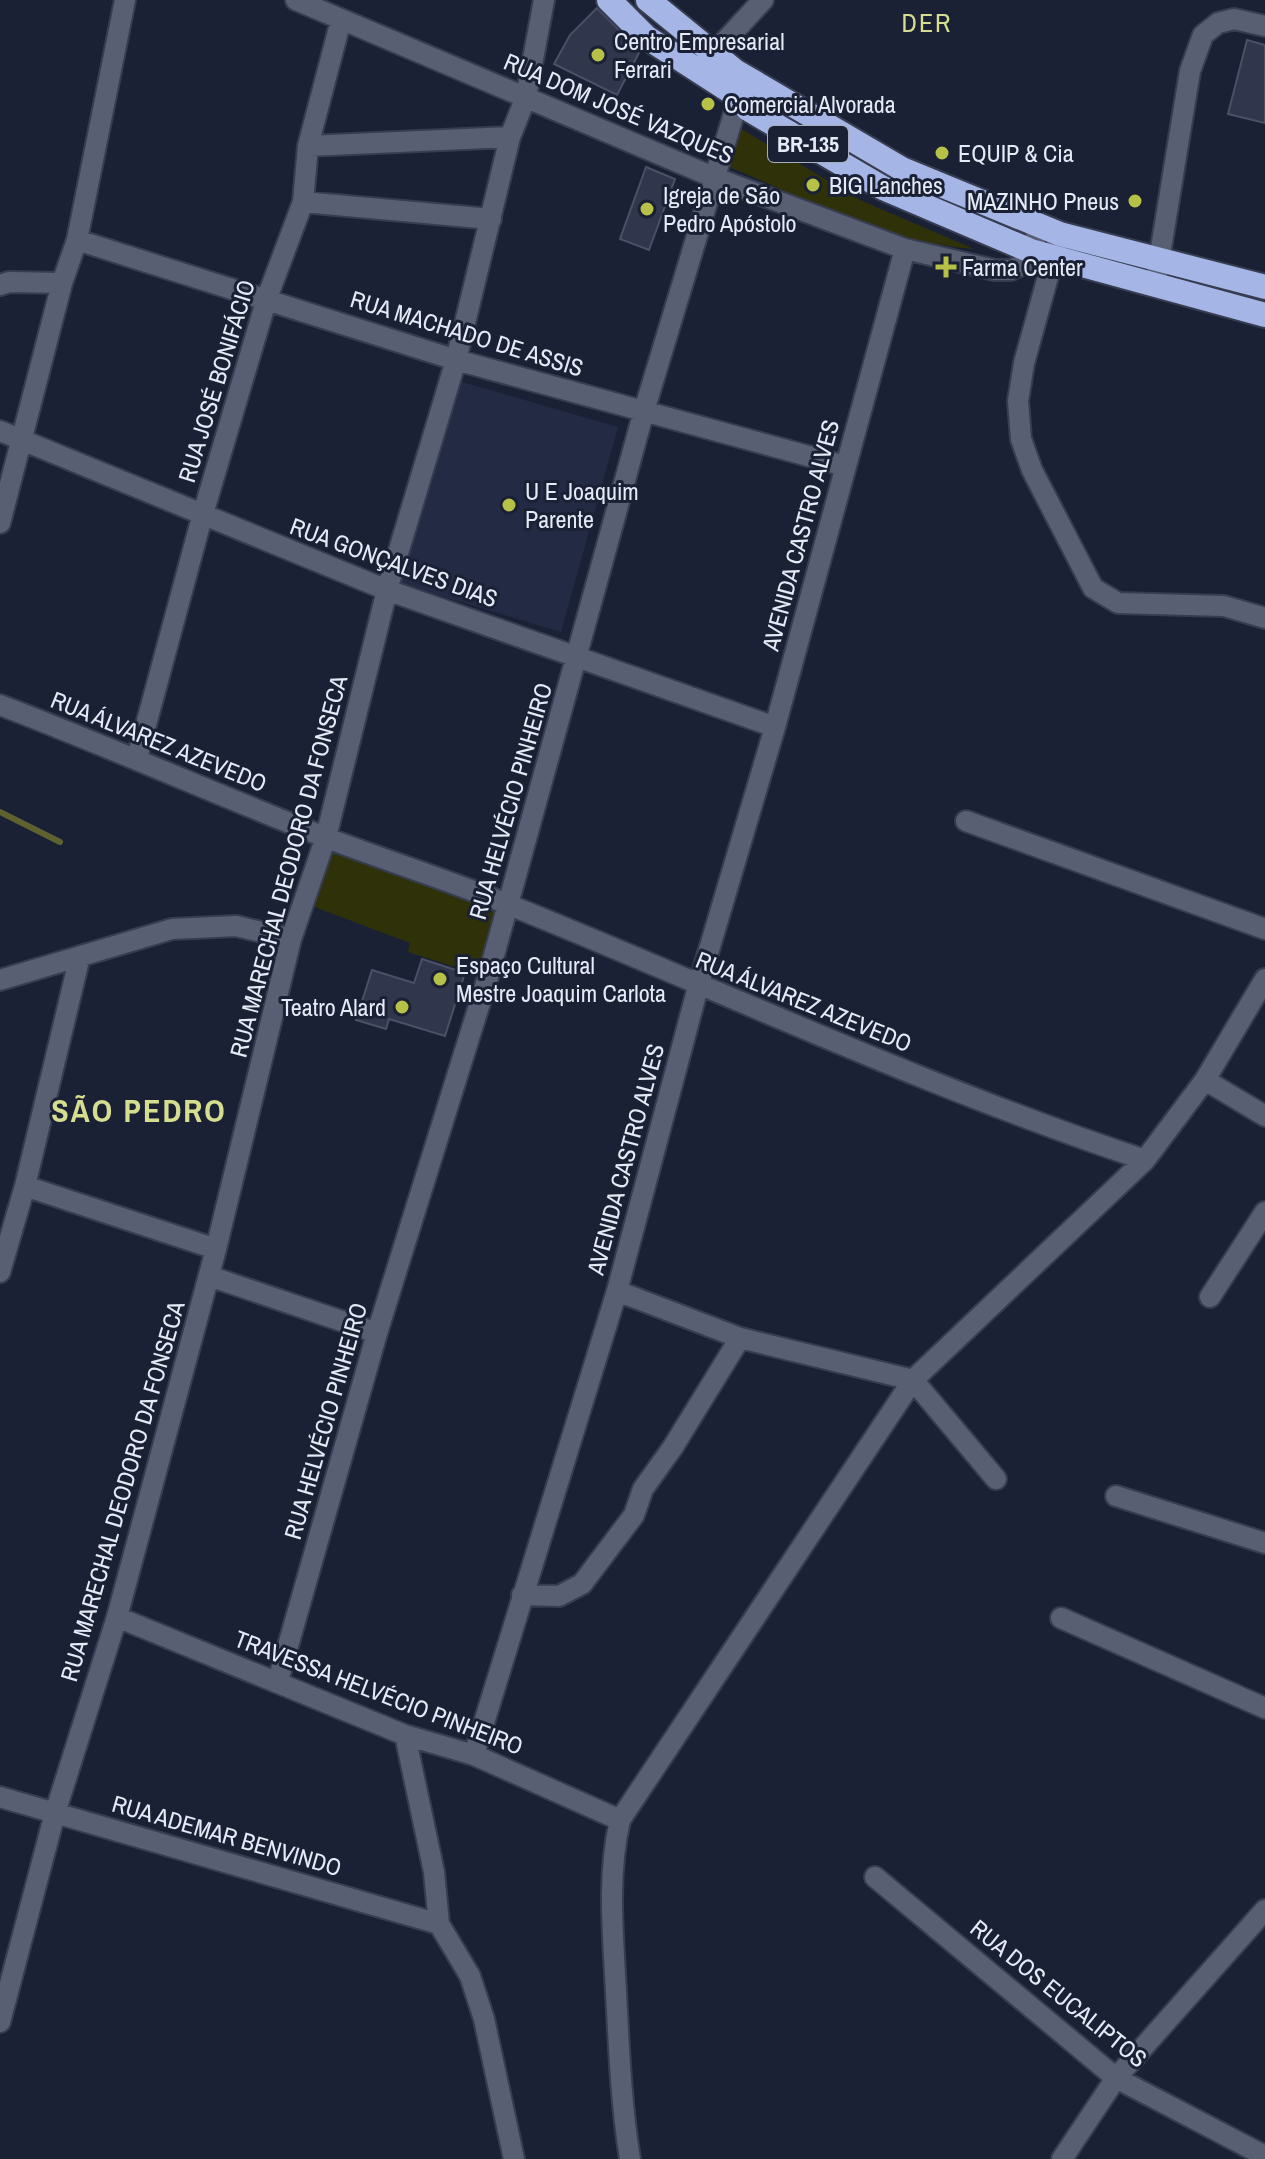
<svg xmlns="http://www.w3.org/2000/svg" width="1265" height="2159" font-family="'Archivo Narrow',sans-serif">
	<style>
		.built { fill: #232a44 }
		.green { fill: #2f3209 }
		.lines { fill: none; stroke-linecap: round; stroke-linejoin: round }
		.stream { stroke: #5e6230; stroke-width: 6 }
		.building { fill: #30364b; stroke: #4a5167; stroke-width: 2 }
		.minor-casing { stroke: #373d50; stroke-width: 24 }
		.highway-casing { stroke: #373d50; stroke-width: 28 }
		.minor { stroke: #595f73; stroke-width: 20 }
		.highway { stroke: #a5b5e6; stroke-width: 24 }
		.poi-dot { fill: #b7c147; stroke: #1b2135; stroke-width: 3 }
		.labels { text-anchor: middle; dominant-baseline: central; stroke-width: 6; stroke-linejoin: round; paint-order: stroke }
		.shield { fill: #1b2135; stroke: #a8aebd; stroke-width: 2 }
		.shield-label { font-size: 22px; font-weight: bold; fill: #e5eaf7 }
		.poi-label { font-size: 24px; fill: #e5eaf7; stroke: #1b2135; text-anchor: start }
		.street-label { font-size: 24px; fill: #e5eaf7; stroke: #1b2135 }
		.neighbourhood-label { font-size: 26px; letter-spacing: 2px; fill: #d5dd8f; stroke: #1b2135 }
		.district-label { font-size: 32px; font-weight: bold; letter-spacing: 2px; fill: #d5dd8f; stroke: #1b2135 }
	</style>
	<rect width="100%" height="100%" fill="#1b2135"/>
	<path class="built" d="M455 380 618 427 561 632 401 584Z"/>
	<path class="green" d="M740 128 860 200 974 249C887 243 807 199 727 166Z
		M326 837 507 904 488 977 408 952 410 943 304 903Z"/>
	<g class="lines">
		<path class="stream" d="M0 812 60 842"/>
	</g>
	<path class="building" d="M597 8 640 51 617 95 554 64 570 35Z
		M1247 40 1265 45V123L1228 114Z
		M646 167 675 179 649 250 620 239Z
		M422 959 465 973 445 1036 389 1019 386 1029 356 1020 372 970 414 983Z"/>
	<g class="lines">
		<defs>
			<path id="minor" d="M296 0 713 177 905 249 995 270H1011L1026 263 1036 237
				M713 54 763 0
				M308 146 510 137
				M303 202 491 219
				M77 240 456 360 845 466
				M1057 244 1024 363 1018 401 1021 439 1032 470 1093 588 1118 603 1224 606 1265 618
				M0 285 9 282 62 283
				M1155 285 1190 71 1203 35 1218 23 1234 19 1265 26
				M0 431 387 590 775 727
				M0 523 62 283 77 240 125 0
				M0 705C110 747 218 795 327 838 387 861 448 880 507 904 720 990 928 1088 1145 1160
				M137 758 202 517 267 298 303 202 308 146 341 20
				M966 821 1265 929
				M0 980 172 929 236 926 291 939
				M1205 1080 1265 1116
				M25 1186 216 1249
				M0 1272 25 1186 80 956
				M209 1276 377 1333
				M617 1291 740 1338 913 1380 996 1479
				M1210 1297 1265 1212
				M1116 1496 1265 1543
				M522 1595 559 1596 582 1584 634 1515 643 1489 673 1447 740 1338
				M117 1617 405 1735 474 1755 620 1820
				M1061 1618 1265 1708
				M278 1681 377 1333 488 977 644 411 739 97 737 86
				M405 1735 434 1872 439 1924 470 1976 484 2019 514 2159
				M474 1755 617 1291 698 987 775 727 905 249
				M0 1797 439 1924
				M875 1877 1116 2078 1265 2156
				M0 2022 55 1813 117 1617 216 1249 291 939 326 837 387 590 456 360 510 137 526 97 544 0
				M630 2159C621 2104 619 2048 616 1992 613 1934 607 1876 620 1820L913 1380 1145 1160 1205 1080 1265 979
				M1062 2159 1116 2078 1265 1910"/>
			<path id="highway" d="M609 0 646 37 739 97 748 109 883 188 1031 251 1265 315
				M648 0 735 71 902 169 1060 234 1265 287"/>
		</defs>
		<use href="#minor" class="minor-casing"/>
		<use href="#highway" class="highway-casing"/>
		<use href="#minor" class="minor"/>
		<use href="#highway" class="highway"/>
	</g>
	<g class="poi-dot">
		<circle cx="598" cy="55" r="8"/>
		<circle cx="708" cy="104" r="8"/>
		<circle cx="942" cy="153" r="8"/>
		<circle cx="813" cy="185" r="8"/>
		<circle cx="1135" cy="201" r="8"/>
		<circle cx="647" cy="209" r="8"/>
		<path d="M942 255h8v8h8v8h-8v8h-8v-8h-8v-8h8z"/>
		<circle cx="509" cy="505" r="8"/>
		<circle cx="440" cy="979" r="8"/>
		<circle cx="402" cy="1007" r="8"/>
	</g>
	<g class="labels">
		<rect class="shield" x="768" y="126" width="80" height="36" rx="6"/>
		<g class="shield-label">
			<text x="808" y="144">BR-135</text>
		</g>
		<g class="poi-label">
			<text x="614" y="41">Centro Empresarial<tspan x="614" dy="28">Ferrari</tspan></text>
			<text x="724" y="104">Comercial Alvorada</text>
			<text x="958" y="153">EQUIP &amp; Cia</text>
			<text x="829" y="185">BIG Lanches</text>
			<text x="663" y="195">Igreja de São<tspan x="663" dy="28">Pedro Apóstolo</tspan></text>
			<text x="1119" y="201" text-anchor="end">MAZINHO Pneus</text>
			<text x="962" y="267">Farma Center</text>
			<text x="525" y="491">U E Joaquim<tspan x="525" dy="28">Parente</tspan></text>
			<text x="456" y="965">Espaço Cultural<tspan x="456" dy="28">Mestre Joaquim Carlota</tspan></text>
			<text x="386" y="1007" text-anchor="end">Teatro Alard</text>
		</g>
		<g class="street-label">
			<text transform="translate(619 108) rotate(23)">RUA DOM JOSÉ VAZQUES</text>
			<text transform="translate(467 333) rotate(17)">RUA MACHADO DE ASSIS</text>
			<text transform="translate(216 381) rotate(-73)">RUA JOSÉ BONIFÁCIO</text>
			<text transform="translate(800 535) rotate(-75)">AVENIDA CASTRO ALVES</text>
			<text transform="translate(394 562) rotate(20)">RUA GONÇALVES DIAS</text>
			<text transform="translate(159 741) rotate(22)">RUA ÁLVAREZ AZEVEDO</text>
			<text transform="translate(510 801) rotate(-74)">RUA HELVÉCIO PINHEIRO</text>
			<text transform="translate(288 866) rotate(-75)">RUA MARECHAL DEODORO DA FONSECA</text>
			<text transform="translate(804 1001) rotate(22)">RUA ÁLVAREZ AZEVEDO</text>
			<text transform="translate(625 1159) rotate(-75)">AVENIDA CASTRO ALVES</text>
			<text transform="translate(325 1421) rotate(-74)">RUA HELVÉCIO PINHEIRO</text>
			<text transform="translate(122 1491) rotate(-74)">RUA MARECHAL DEODORO DA FONSECA</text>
			<text transform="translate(379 1692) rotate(21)">TRAVESSA HELVÉCIO PINHEIRO</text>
			<text transform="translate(227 1835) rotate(16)">RUA ADEMAR BENVINDO</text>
			<text transform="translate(1059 1993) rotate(39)">RUA DOS EUCALIPTOS</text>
		</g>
		<g class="neighbourhood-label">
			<text x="927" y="22">DER</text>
		</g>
		<g class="district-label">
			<text x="139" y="1110">SÃO PEDRO</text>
		</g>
	</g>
</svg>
